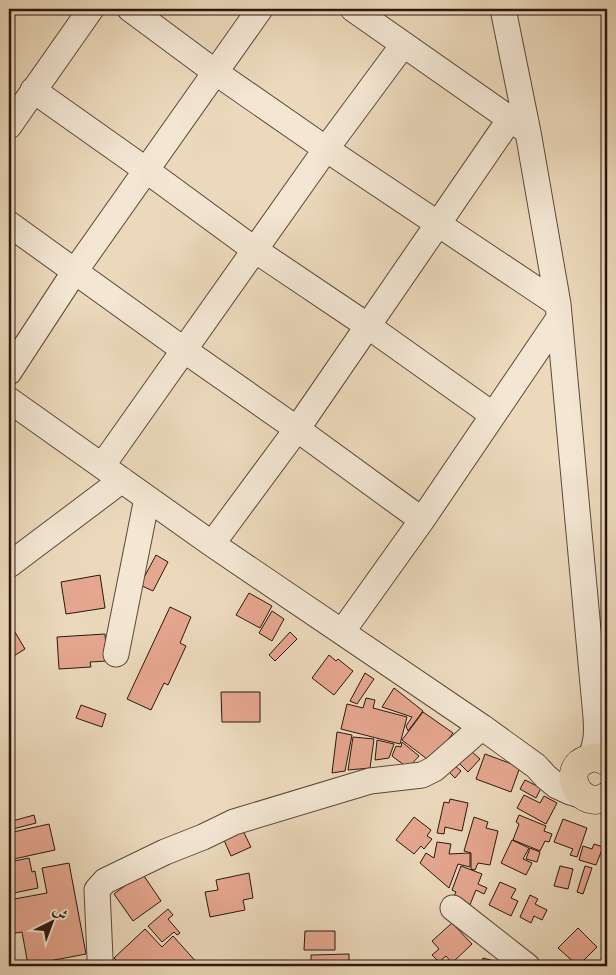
<svg xmlns="http://www.w3.org/2000/svg" width="616" height="975" font-family="Alegreya,Amiri,serif">
	<style>
		.building { fill: #e6a790; stroke: #2b170e }
		.lines { fill: none; stroke-linecap: round; stroke-linejoin: round }
		.minor-casing { stroke: #5b483a; stroke-width: 27 }
		.major-casing { stroke: #2b170e; stroke-width: 29 }
		.minor { stroke: #f3e6d3; stroke-width: 25 }
		.major { stroke: #ecd9bc; stroke-width: 28 }
	</style>
	<rect width="100%" height="100%" fill="#ecd9bc"/>
	<filter id="stains"><feTurbulence type="fractalNoise" baseFrequency=".004" numOctaves="4"/><feColorMatrix values="0 0 0 0 .2 0 0 0 0 .09 0 0 0 0 .02 0 0 0 .5 -.17"/></filter>
	<radialGradient id="worn" r=".72"><stop offset=".6" stop-color="#630" stop-opacity="0"/><stop offset="1" stop-color="#630" stop-opacity=".3"/></radialGradient>
	<path class="building" d="M156 555 168 562 153 591 140 585Z
		M100 575 105 608 66 614 61 582Z
		M249 593 272 606 260 628 236 615Z
		M170 607 191 617 180 643 186 646 168 685 164 683 151 710 127 699Z
		M272 611 284 619 272 641 259 633Z
		M9 622 25 649 9 659Z
		M290 632 297 639 275 661 269 655Z
		M105 634 107 661 90 662 91 667 59 669 57 637Z
		M329 655 336 661 338 659 353 671 334 695 312 678Z
		M365 673 374 679 357 704 350 701Z
		M394 688 423 711 408 731 406 726 412 717 382 707Z
		M221 692H260V722H222Z
		M366 698 375 700 373 708 407 717 400 744 341 729 347 704 363 708Z
		M81 705 106 714 102 727 76 718Z
		M423 712 453 733 431 762 402 740Z
		M337 732 352 735 345 771 332 773Z
		M353 737 374 739 370 768 348 770Z
		M377 740 394 744 389 758 375 760Z
		M402 742 419 756 408 768 392 756 396 746 401 747Z
		M471 751 480 759 468 772 459 763Z
		M485 754 520 767 511 792 476 779Z
		M454 765 461 771 455 778 449 772Z
		M525 780 541 788 536 798 520 789Z
		M524 795 540 803 544 796 557 803 546 824 517 808Z
		M450 799 468 803 462 831 445 827 444 834 437 833 444 802 449 803Z
		M34 815 36 823 9 830V822Z
		M519 815 546 826 544 831 552 834 549 842 545 841 540 851 513 840 519 824 516 822Z
		M414 817 431 830 427 836 432 839 424 849 421 846 414 854 396 840Z
		M474 817 488 822 486 828 498 831 490 865 478 863 475 870 471 869V853L464 851Z
		M563 819 587 828 577 857 570 855 573 849 554 842Z
		M49 824 55 850 9 860V833Z
		M242 829 251 847 231 856 223 838Z
		M512 840 529 848 523 859 532 863 526 875 501 863Z
		M437 842 451 844 449 854 470 853V867L458 864 449 888 420 863 426 853 434 858Z
		M594 844 603 847 596 865 579 860 583 846 592 849Z
		M530 848 540 852 537 862 526 859Z
		M29 858 32 872 35 871 38 888 9 894V862Z
		M69 863 86 954 28 965 22 932 9 934V900L47 893 42 868Z
		M461 866 482 874 478 884 487 888 484 894 476 890 469 907 452 900 456 892 452 890Z
		M560 866 573 869 568 889 554 886Z
		M585 866 592 868 583 894 577 892Z
		M142 873 161 901 133 921 114 894Z
		M249 873 253 898 243 900 245 910 210 917 205 892 218 890 216 880Z
		M500 882 516 889 511 898 518 901 511 916 489 905Z
		M530 895 538 899 535 904 547 910 542 920 534 916 531 923 520 917Z
		M168 909 173 915 168 919 180 933 177 935 174 932 162 942 148 926Z
		M452 923 472 944 452 963 446 956 439 962 432 955 439 949 432 941Z
		M578 928 597 947 578 966 558 948Z
		M145 929 162 947 173 936 199 965 198 966H122L114 958Z
		M305 931H335V950H304Z
		M349 954V966H311V955Z
		M483 958 508 965 507 966H481Z"/>
	<g class="lines">
		<defs>
			<path id="minor" d="M130 9 215 72 326 149 558 304
				M353 9 523 128
				M503 9 528 132 558 304 596 717C597 732 597 744 590 758
				M33 90 146 170 255 250 368 326 493 415
				M9 126 91 9
				M9 224 184 350 297 429 422 520
				M9 372 75 271 260 9
				M9 400 212 544 482 727 536 766 546 777 557 786 570 792 584 796
				M102 466 326 149 403 45
				M212 544 297 429 510 119
				M9 565 122 480
				M342 632 422 520 559 318
				M116 654 147 498
				M453 908 527 966
				M100 958 97 890 105 881 165 852 203 837 234 822 370 781 422 775 434 769 482 727"/>
			<path id="major" d="M607 762C601 758 595 756 588 759 558 768 580 813 607 796"/>
		</defs>
		<use href="#minor" class="minor-casing"/>
		<use href="#major" class="major-casing"/>
		<use href="#minor" class="minor"/>
		<use href="#major" class="major"/>
	</g>
	<rect width="616" height="975" fill="none" stroke="#ecd9bc" stroke-width="30"/>
	<rect x="10" y="10" width="596" height="955" fill="none" stroke="#2b170e" stroke-width="2.5"/>
	<rect x="15" y="15" width="586" height="945" fill="none" stroke="#2b170e"/>
	<g transform="translate(52 922) rotate(42)" stroke="#f3e6d3" stroke-width="4" paint-order="stroke">
	<path d="M0-4L9 19L0 12L-9 19Z" fill="#2b170e"/>
	<text y="-8" font-size="14" font-weight="bold" text-anchor="middle" fill="#2b170e">ش</text>
	</g>
	<rect width="100%" height="100%" filter="url(#stains)"/>
	<rect width="100%" height="100%" fill="url(#worn)"/>
</svg>
